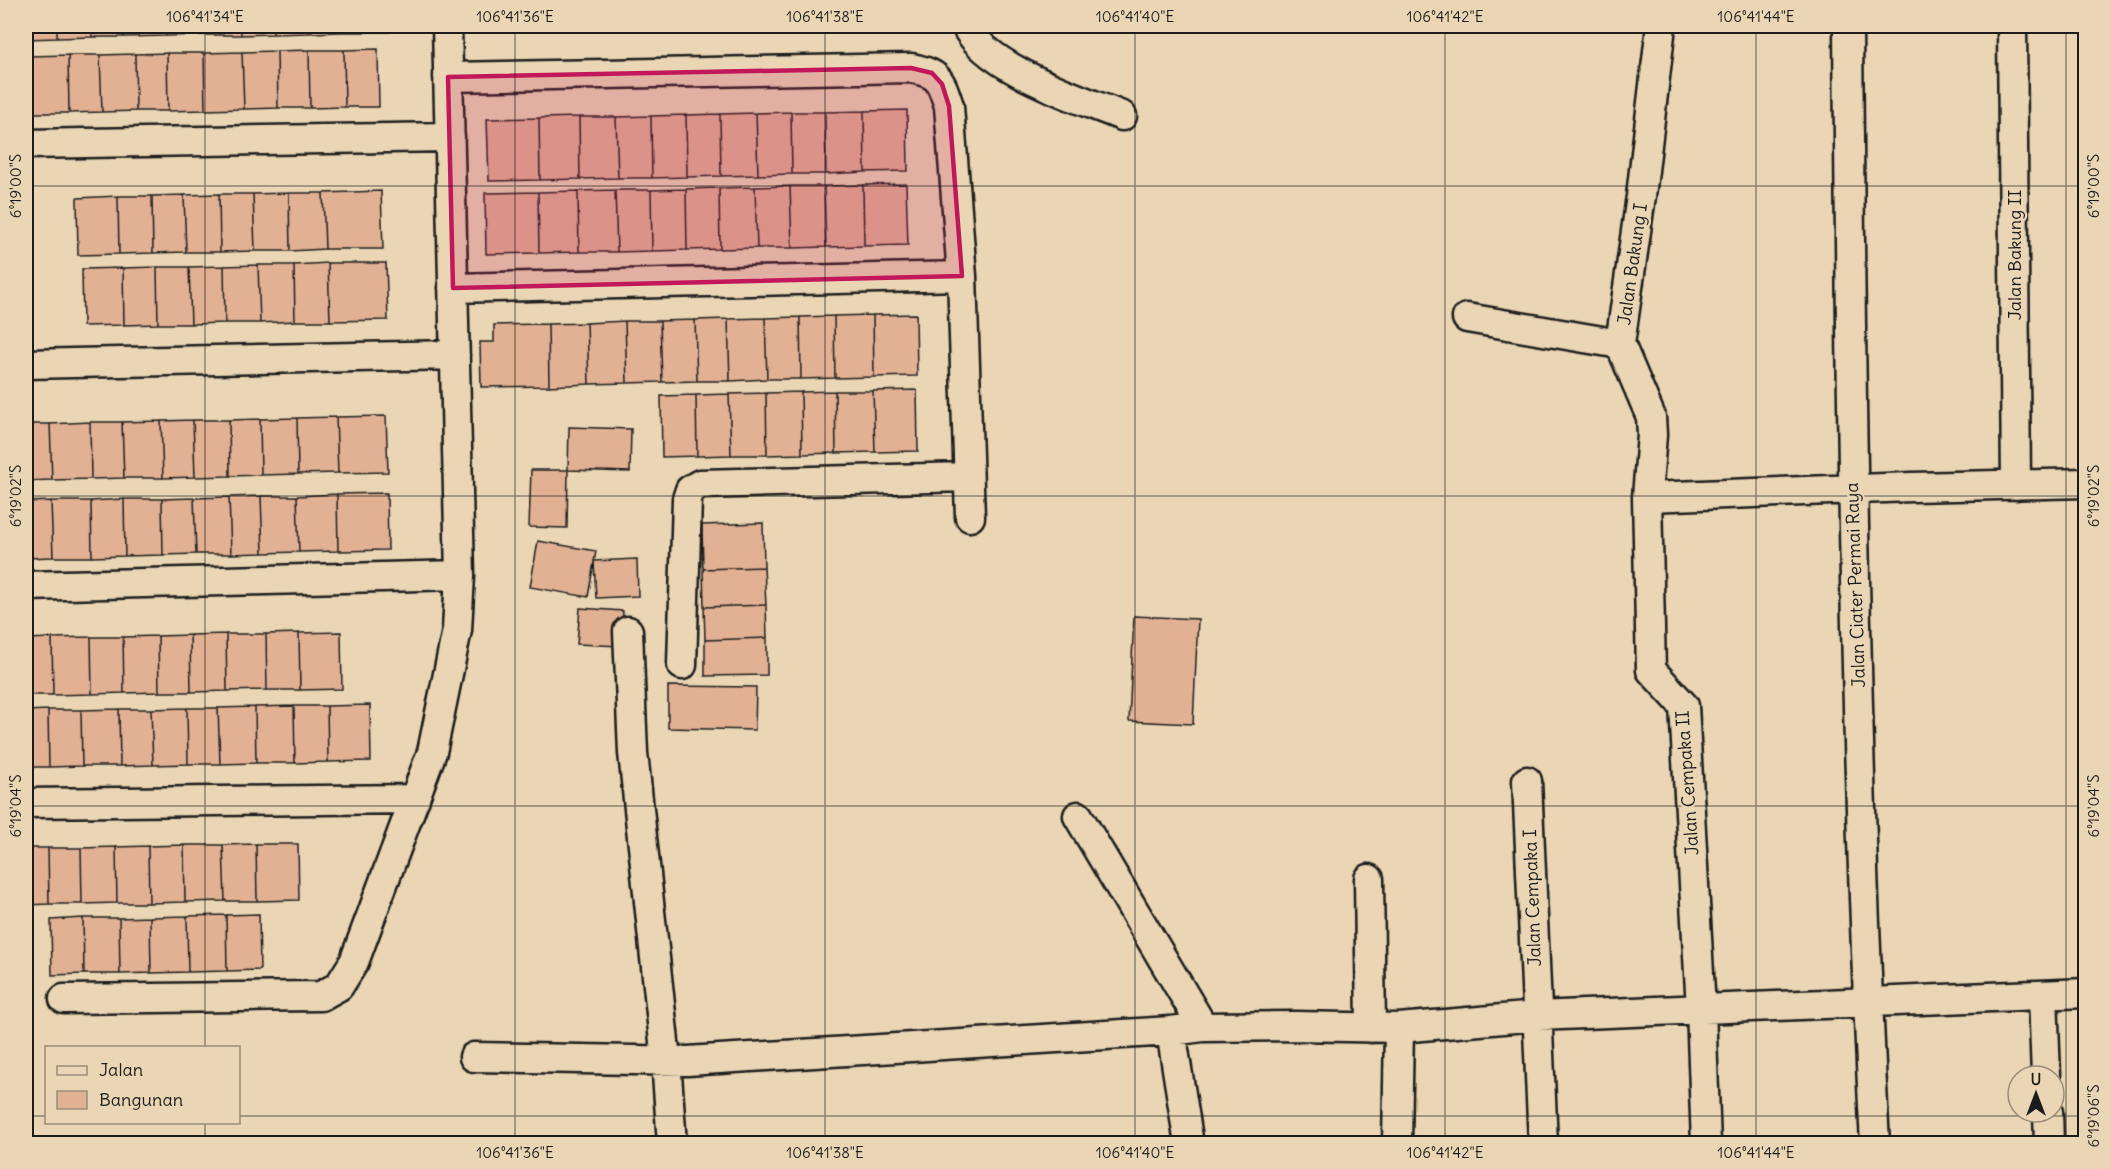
<svg xmlns="http://www.w3.org/2000/svg" width="2111" height="1169" font-family="Delius,sans-serif">
	<style>
		.building { fill: #e2b194; stroke: #1c1c1c; stroke-width: 1.5 }
		.lines { fill: none; stroke-linecap: round; stroke-linejoin: round }
		.minor-casing { stroke: #1c1c1c; stroke-width: 33 }
		.minor { stroke: #ead6b5; stroke-width: 28 }
		.marked { fill: #c2185b; fill-opacity: 0.2; stroke: #c2185b; stroke-width: 4.5; stroke-linejoin: round }
		.ticks { fill: none; stroke: #1c1c1c; stroke-width: 1.5; stroke-opacity: 0.45 }
		.labels { text-anchor: middle; dominant-baseline: central; stroke-width: 4.5; stroke-linejoin: round; paint-order: stroke }
		.street-label { font-size: 18px; fill: #1c1c1c; stroke: #ead6b5 }
		.neatline { fill: none; stroke: #1c1c1c; stroke-width: 2 }
		.ticks-label { font-size: 15px; text-anchor: middle; fill: #1c1c1c }
	</style>
	<rect width="100%" height="100%" fill="#ead6b5"/>
	<filter id="ink" filterUnits="userSpaceOnUse"><feTurbulence type="fractalNoise" baseFrequency=".0167" numOctaves="2"/><feDisplacementMap in="SourceGraphic" scale="12" xChannelSelector="R" yChannelSelector="G"/><feConvolveMatrix kernelMatrix="1 2 1 2 8 2 1 2 1" color-interpolation-filters="sRGB"/></filter>
	<g filter="url(#ink)">
		<path class="building" d="M26 26H57V38L26 39Z
			M57 26H92V37L57 38Z
			M92 26H124V37H92Z
			M124 26H166V36L124 37Z
			M166 26H207V35L166 36Z
			M207 26H241V35H207Z
			M241 26H273V34L241 35Z
			M273 26H308V33L273 34Z
			M308 26H342V32L308 33Z
			M342 26H389V32H342Z
			M378 49 379 107H345L344 50Z
			M309 50 310 108H278L277 51Z
			M309 50H344L345 107 310 108Z
			M277 51 278 108 244 109 242 52Z
			M242 52 244 109 205 110 204 53Z
			M167 53H204L205 110 168 111Z
			M167 53 168 111H136L135 54Z
			M135 54 136 111 102 112 100 55Z
			M68 55H100L102 112 69 113Z
			M68 55 69 113H31L29 56Z
			M26 56H29L31 113H26Z
			M907 110 908 171 865 172 864 111Z
			M864 111 865 172 826 174 825 112Z
			M791 112H825L826 174H792Z
			M791 112 792 174 758 175 756 113Z
			M756 113 758 175 721 176 720 114Z
			M720 114 721 176 687 177 686 115Z
			M686 115 687 177 652 178 651 116Z
			M651 116 652 178H618L616 117Z
			M579 117H616L618 178 580 179Z
			M579 117 580 179 540 180 539 118Z
			M539 118 540 180 489 181 487 119Z
			M906 184 908 245 864 246 863 185Z
			M863 185 864 246 826 247 824 186Z
			M790 186 792 248H757L755 187Z
			M790 186H824L826 247 792 248Z
			M755 187 757 248 720 249 719 188Z
			M719 188 720 249 687 250 686 189Z
			M686 189 687 250 652 251 651 190Z
			M615 190 617 252H579L578 191Z
			M615 190H651L652 251 617 252Z
			M381 191 383 249H325L323 193Z
			M578 191 579 252 539 253 538 192Z
			M538 192 539 253 486 254 485 193Z
			M289 193 290 251H255L253 194Z
			M289 193H323L325 249 290 251Z
			M219 194 220 252H186L184 195Z
			M219 194H253L255 251 220 252Z
			M184 195 186 252 153 253 152 196Z
			M118 196 119 254 78 255 77 198Z
			M118 196H152L153 253 119 254Z
			M328 263H386L388 320 330 321Z
			M328 263 330 321H295L294 265Z
			M258 265H294L295 321 260 323Z
			M258 265 260 323H225L224 266Z
			M224 266 225 323 191 324 189 267Z
			M157 267 158 324 124 325 123 268Z
			M157 267H189L191 324H158Z
			M123 268 124 325 83 326 82 269Z
			M916 314 917 376 874 377 873 315Z
			M873 315 874 377 835 378 834 316Z
			M834 316 835 378 801 379 800 317Z
			M800 317 801 379H767L765 318Z
			M765 318 767 379 730 381 728 319Z
			M728 319 730 381H697L695 320Z
			M695 320 697 381 662 382 660 321Z
			M625 321 627 383 589 384 587 323Z
			M625 321H660L662 382 627 383Z
			M587 323 589 384 549 386 548 324Z
			M548 324 549 386 481 387 480 342H494V325Z
			M917 390 918 451 875 452 873 391Z
			M835 391 836 453 802 454 801 392Z
			M835 391H873L875 452 836 453Z
			M801 392 802 454 767 455 766 393Z
			M766 393 767 455H731L729 394Z
			M729 394 731 455 697 456 696 395Z
			M696 395 697 456 662 457 661 396Z
			M386 416 388 472 338 473 336 417Z
			M336 417 338 473 298 474 297 418Z
			M297 418 298 474 261 475 260 419Z
			M260 419 261 475 230 476 229 420Z
			M193 420H229L230 476 195 477Z
			M193 420 195 477 163 478 161 421Z
			M161 421 163 478H124L122 422Z
			M90 422 91 479 52 480 50 424Z
			M90 422H122L124 478 91 479Z
			M26 424H50L52 480 26 481Z
			M569 427 631 429 630 472 568 470Z
			M531 470H568L567 528 529 527Z
			M387 493 388 550 338 551 337 494Z
			M337 494 338 551 299 552 297 496Z
			M261 496H297L299 552 263 553Z
			M261 496 263 553 231 554 229 497Z
			M229 497 231 554H196L194 498Z
			M194 498 196 554 163 555 162 499Z
			M124 499H162L163 555 125 556Z
			M124 499 125 556 92 557 91 501Z
			M51 501 53 557 26 558V502Z
			M51 501H91L92 557H53Z
			M763 523 764 567 703 569 702 525Z
			M538 541 596 551 588 597 530 587Z
			M637 559 638 596 596 598 594 561Z
			M764 567 766 605 704 607 703 569Z
			M766 605 767 638 705 640 704 607Z
			M580 608 623 611 621 646 577 644Z
			M1134 616 1198 619 1193 724 1129 721Z
			M341 632 342 689 300 690 299 633Z
			M299 633 300 690H267L266 634Z
			M226 634 227 691 191 692 190 635Z
			M226 634H266L267 690 227 691Z
			M190 635 191 692H159L158 636Z
			M158 636 159 692 124 693 123 637Z
			M91 637 92 694 53 695 52 638Z
			M91 637H123L124 693 92 694Z
			M52 638 53 695H26V639Z
			M767 638V675L705 676V640Z
			M668 686 756 687 755 730 668 728Z
			M370 705 371 761 328 762 327 706Z
			M294 706H327L328 762 295 763Z
			M294 706 295 763H256L255 707Z
			M255 707 256 763 220 764 218 708Z
			M187 708 188 764 153 765 151 709Z
			M187 708H218L220 764H188Z
			M119 709 120 766H82L81 710Z
			M119 709H151L153 765 120 766Z
			M48 710 49 767H26V711Z
			M48 710H81L82 766 49 767Z
			M256 844H298L299 900 257 901Z
			M256 844 257 901H225L223 845Z
			M184 845 185 902 149 903 148 846Z
			M184 845H223L225 901 185 902Z
			M148 846 149 903H117L116 847Z
			M116 847 117 903 82 904 81 848Z
			M26 848H48L49 904 26 905Z
			M48 848H81L82 904H49Z
			M259 914 260 970 227 971 226 915Z
			M226 915 227 971 188 972 187 916Z
			M187 916 188 972 151 973 150 917Z
			M150 917 151 973 120 974 119 918Z
			M83 918H119L120 974H84Z
			M83 918 84 974 52 975 51 920Z"/>
		<g class="lines">
			<defs>
				<path id="minor" d="M966 26C987 69 1078 98 1122 116
					M1661 26 1641 196 1620 344 1651 417 1652 435 1647 497 1651 670 1684 706 1701 1009 1706 1144
					M1848 26C1851 398 1855 771 1875 1144
					M2012 26 2016 485
					M448 77 911 68C939 74 940 78 949 106L962 276 970 517
					M26 144 450 137
					M453 288 962 276
					M1467 318 1620 344
					M26 364 455 355
					M1647 497 1912 487 2086 483
					M26 586 460 575
					M628 631 633 753 666 1060 672 1144
					M682 665 687 499 690 490 700 484 968 477
					M1527 781 1543 1144
					M26 803 415 799
					M1078 816 1203 1027
					M1369 879 1371 1028
					M2043 995 2046 1076
					M64 999 321 996 339 986 354 962 432 752 457 630 460 575 447 26
					M1171 1031 1189 1144
					M474 1057 687 1061 1171 1031 1203 1027 1295 1026 1399 1028 1537 1016 2086 993
					M2048 1112 2049 1144
					M1397 1144 1399 1028"/>
			</defs>
			<use href="#minor" class="minor-casing"/>
			<use href="#minor" class="minor"/>
		</g>
	</g>
	<path class="marked" d="M911 68 932 73 942 84 949 106 962 276 453 288 448 77Z"/>
	<path class="ticks" d="M205 26V1048M515 26V1144M825 26V1144M1135 26V1144M1445 26V1144M1756 26V1144M2066 26V1144M26 186H2086M26 496H2086M26 806H2086M26 1116H46M238 1116H2086M205 1122V1144"/>
	<g class="labels">
		<g class="street-label">
			<text transform="translate(2014 255) rotate(-90)">Jalan Bakung II</text>
			<text transform="translate(1632 264) rotate(-82)">Jalan Bakung I</text>
			<text transform="translate(1855 585) rotate(-92)">Jalan Ciater Permai Raya</text>
			<text transform="translate(1687 783) rotate(-94)">Jalan Cempaka II</text>
			<text transform="translate(1532 898) rotate(-92)">Jalan Cempaka I</text>
		</g>
	</g>
	<rect width="2111" height="1169" fill="none" stroke="#ead6b5" stroke-width="66"/>
	<rect x="45" y="1046" width="195" height="78" fill="#ead6b5" stroke="#988c78" stroke-width="1.5"/>
	<rect x="57" y="1066" width="30" height="9" fill="#ead6b5" stroke="#988c78" stroke-width="1.5"/>
	<text x="99" y="1076" font-size="18" fill="#1c1c1c">Jalan</text>
	<rect x="57" y="1091" width="30" height="18" fill="#e2b194" stroke="#988c78" stroke-width="1.5"/>
	<text x="99" y="1106" font-size="18" fill="#1c1c1c">Bangunan</text>
	<g transform="translate(2036 1094)"><circle r="28" fill="#ead6b5" stroke="#988c78" stroke-width="1.5"/>
	<path d="M0-4.5L10 22L0 15L-10 22Z" fill="#1c1c1c"/>
	<text y="-9" font-size="16" font-weight="bold" text-anchor="middle" fill="#1c1c1c">U</text>
	</g>
	<rect x="33" y="33" width="2045" height="1103" class="neatline"/>
	<g class="ticks-label">
		<text x="205" y="22">106°41'34"E</text>
		<text x="515" y="22">106°41'36"E</text>
		<text x="825" y="22">106°41'38"E</text>
		<text x="1135" y="22">106°41'40"E</text>
		<text x="1445" y="22">106°41'42"E</text>
		<text x="1756" y="22">106°41'44"E</text>
		<text transform="translate(16 186) rotate(-90)" y="5">6°19'00"S</text>
		<text transform="translate(2094 186) rotate(-90)" y="5">6°19'00"S</text>
		<text transform="translate(16 496) rotate(-90)" y="5">6°19'02"S</text>
		<text transform="translate(2094 496) rotate(-90)" y="5">6°19'02"S</text>
		<text transform="translate(16 806) rotate(-90)" y="5">6°19'04"S</text>
		<text transform="translate(2094 806) rotate(-90)" y="5">6°19'04"S</text>
		<text transform="translate(2094 1116) rotate(-90)" y="5">6°19'06"S</text>
		<text x="515" y="1158">106°41'36"E</text>
		<text x="825" y="1158">106°41'38"E</text>
		<text x="1135" y="1158">106°41'40"E</text>
		<text x="1445" y="1158">106°41'42"E</text>
		<text x="1756" y="1158">106°41'44"E</text>
	</g>
</svg>
